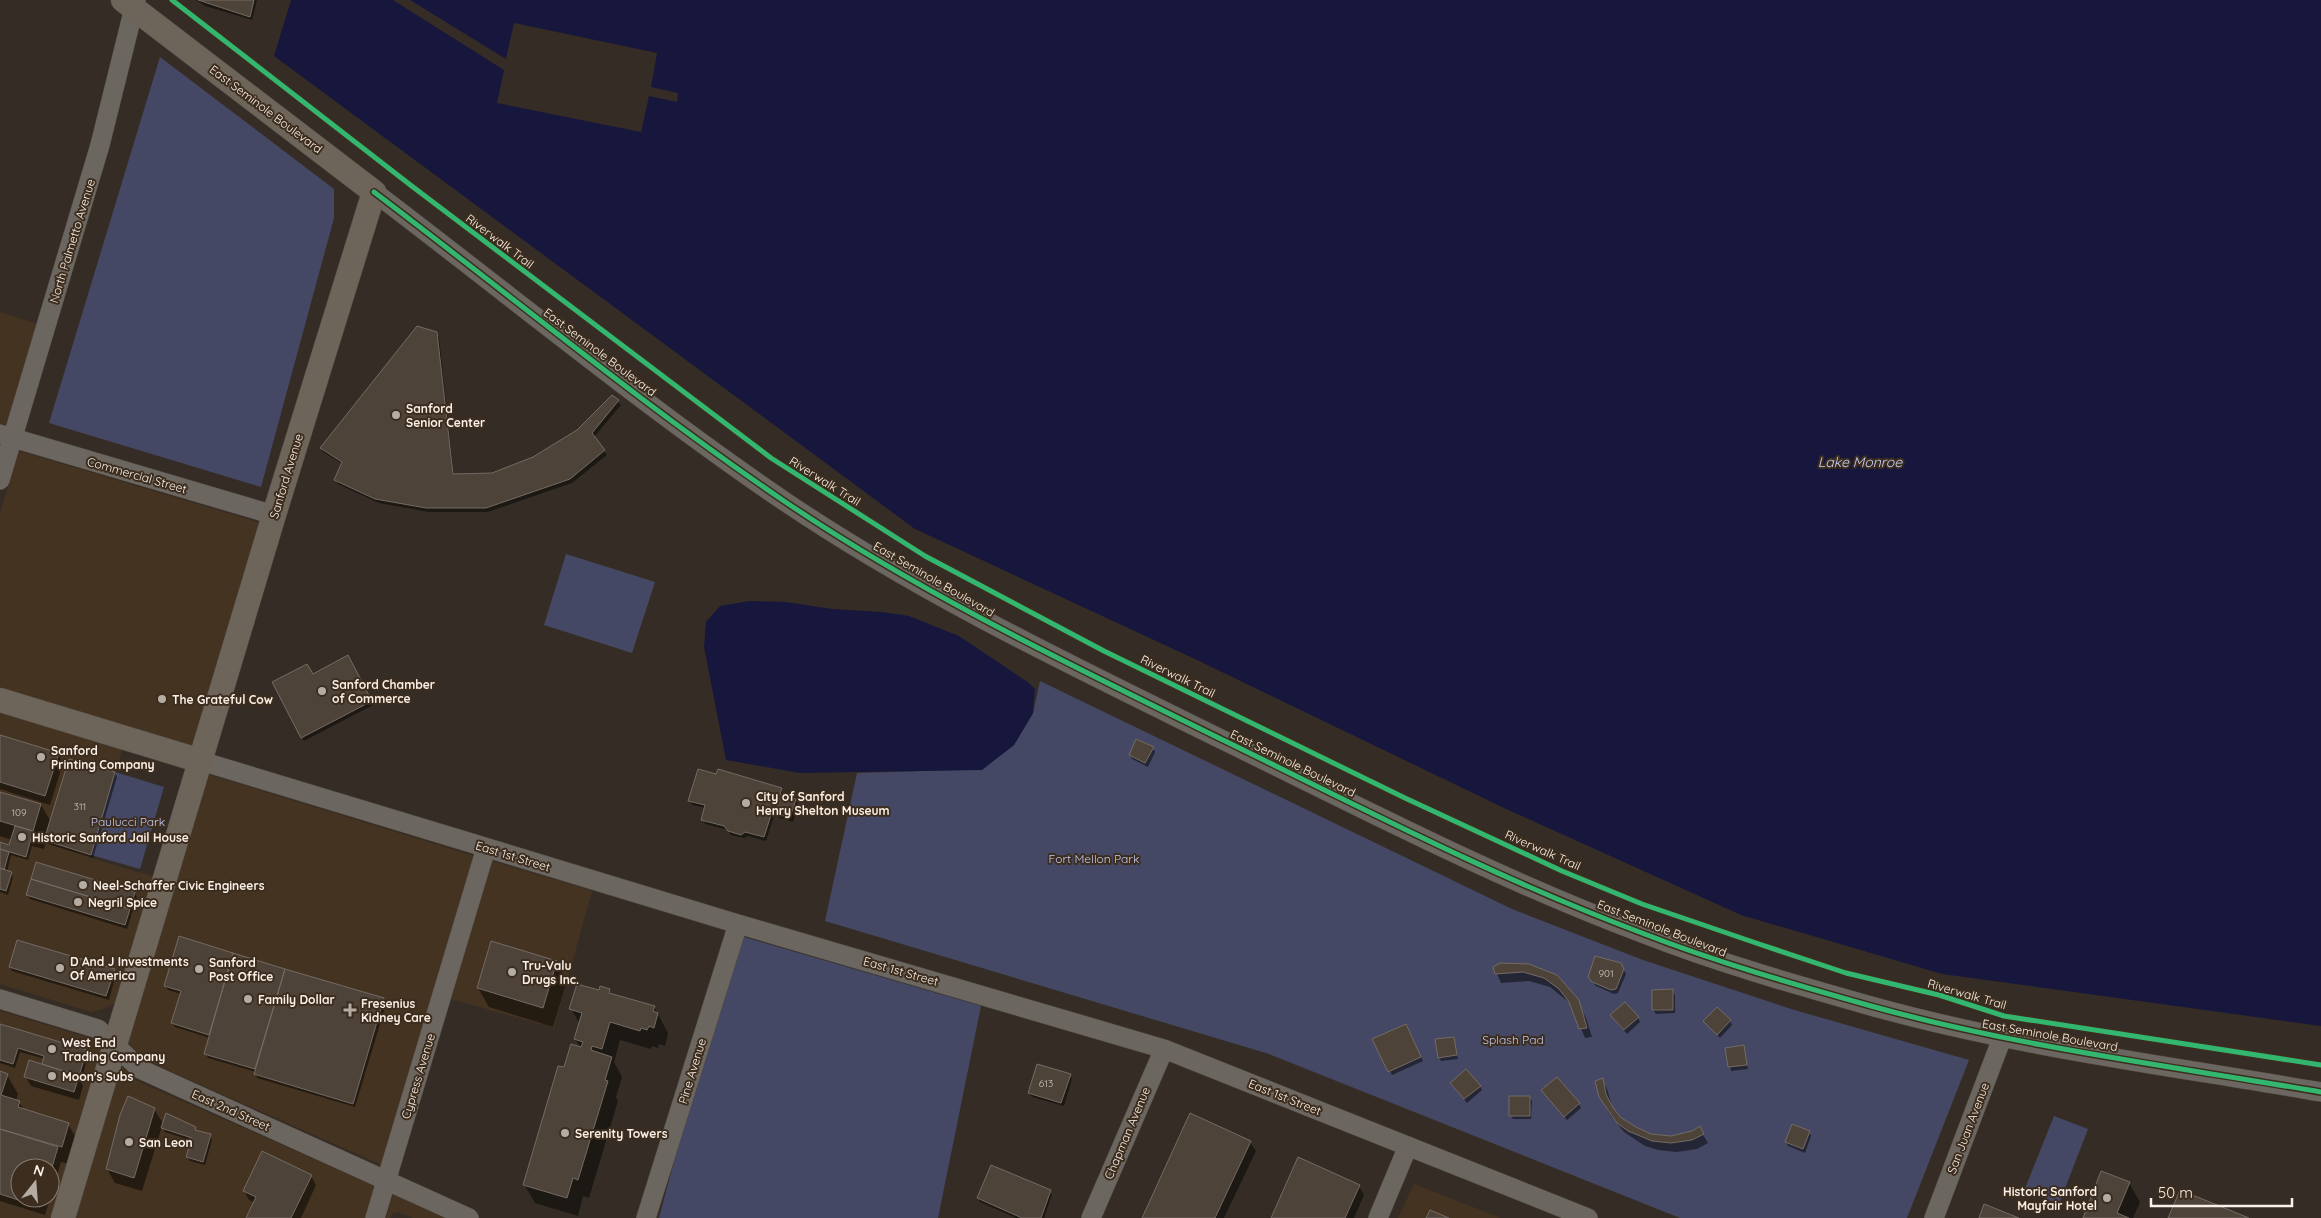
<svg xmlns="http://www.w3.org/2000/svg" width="2321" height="1218" font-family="Quicksand,sans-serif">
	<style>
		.built { fill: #453321; fill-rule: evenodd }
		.green { fill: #454864 }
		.water { fill: #17173d }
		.pier { fill: #352d25 }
		.shadow { fill: #0007; fill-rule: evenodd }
		.building { fill: #4e4338; stroke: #736b64 }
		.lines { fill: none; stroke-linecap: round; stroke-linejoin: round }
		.minor-casing { stroke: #504a42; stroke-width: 20 }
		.major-casing { stroke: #504a42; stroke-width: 25 }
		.minor { stroke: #6c6660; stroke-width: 19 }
		.major { stroke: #6d645a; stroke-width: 24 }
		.cycleway-casing { stroke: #3c2d1e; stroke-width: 8 }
		.cycleway { stroke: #33b770; stroke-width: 5 }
		.poi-dot { fill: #b5aca3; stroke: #3c2d1e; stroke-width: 2 }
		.labels { text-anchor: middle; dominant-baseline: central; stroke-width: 4; stroke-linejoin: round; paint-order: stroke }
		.number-label { font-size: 10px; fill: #cfc5bb }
		.street-label { font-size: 12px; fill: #faf0e7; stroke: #3c2d1e }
		.poi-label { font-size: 12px; font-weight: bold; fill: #faf0e7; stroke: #3c2d1e; text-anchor: start }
		.park-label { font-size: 12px; fill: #c1c9f7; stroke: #3c2d1e }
		.water-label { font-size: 14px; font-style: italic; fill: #c6cefc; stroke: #3c2d1e }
	</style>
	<rect width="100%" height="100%" fill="#352d25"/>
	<path class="built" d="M0 312 37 324 6 425 0 423Z
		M19 451 261 523 195 747 0 689V513Z
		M0 710 123 747 90 858 155 877 117 1002 103 1009 91 1012 0 984Z
		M207 774 474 856 382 1165 145 1060 126 1041Z
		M492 861 592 891 554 1028 451 999Z
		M0 1011 93 1039 103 1049 53 1218H0ZM20 1168H50V1198H20Z
		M119 1064 135 1080 375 1186 365 1218H73Z
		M1414 1184 1501 1218H1398Z
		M393 1194 444 1218H413L398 1212 393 1213 390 1218H386Z"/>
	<path class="green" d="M160 57 334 189V218L261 487 49 423Z
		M566 554 655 582 632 653 544 625Z
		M1040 681 1512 909 1643 960 1791 1009 1969 1060 1907 1218H1680L1269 1054 825 921 857 773 982 769 1014 745 1033 713Z
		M115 772 164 787 140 869 91 855Z
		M744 937 981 1006 938 1218H659L676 1154Z
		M2054 1116 2088 1129 2059 1204 2024 1191Z"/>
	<path class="water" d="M291 0H2321V1026L1942 974 1741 915 1504 808 1197 660 915 529 274 56Z
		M749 601 786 602 832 609 882 612 909 616 959 636 1029 683 1035 689 1033 713 1014 745 982 770 800 773 726 760 704 647 706 622 720 606Z"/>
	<path class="pier" d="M393 0H410L506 59 514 23 657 53 651 87 678 93 677 102 649 96 641 132 497 103 504 70Z"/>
	<path class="shadow" d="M196 0H257L252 20 205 6Z
		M436 333 439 337 454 476 492 474 534 459 577 431 612 397 621 405 594 437 607 455 572 483 488 512H429L379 503 338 484 335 480 343 464 323 452 321 448Z
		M348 657 373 705 304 741 274 683 312 675Z
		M0 736 58 754 63 763 50 805 0 789Z
		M1153 748 1155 752 1148 767 1132 759 1130 755Z
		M115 773 117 777 93 858 48 844 46 841 44 849 32 846 28 860 11 855 7 872 11 873 13 877 8 895 0 892V844L10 847 12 840 0 836V793L41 805 51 822Z
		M781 789 783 796 795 800 798 804 793 822 774 816 766 841 748 836 744 838 731 835 728 830 705 824 703 819 706 808 692 805 690 800Z
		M134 893 137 897 127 929 30 899 27 895Z
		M180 938 383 999 386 1004 355 1107 257 1078 256 1072 208 1058 206 1054 210 1038 175 1027 172 1023 181 994 168 990 165 986Z
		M556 962 567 981 553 1027 489 1007 478 988Z
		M1620 964 1626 974 1618 993 1614 994 1596 986 1592 982Z
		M10 967 114 970 116 974 109 1000 12 971Z
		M1494 967H1537L1574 995 1586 1018 1592 1037 1585 1038 1571 1004 1550 987 1529 981 1501 983Z
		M609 990 612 995 654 1007 668 1033 665 1046 659 1044 658 1048 652 1046 651 1049 620 1040 614 1062 622 1077 616 1097 618 1101 589 1198 583 1196 578 1216 535 1203 524 1184 565 1069 581 1048 575 1039 580 1024 571 1009 600 992Z
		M1672 990 1675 995V1013L1656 1014 1653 1010Z
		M1638 1018 1640 1022 1627 1034 1614 1019Z
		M1705 1021H1730L1732 1025 1720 1038Z
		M0 1025 86 1051 88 1056 81 1081 83 1086 79 1100 31 1086 25 1076 43 1066 45 1059 20 1052 15 1068 0 1063Z
		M1408 1029 1423 1061 1392 1075 1374 1039Z
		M1453 1038 1458 1059 1441 1061 1439 1057Z
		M1743 1046 1748 1069 1731 1071 1727 1049Z
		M0 1073 7 1075 18 1094 16 1101 19 1102 25 1111 68 1124 79 1143 73 1165 61 1162 45 1215 0 1201ZM20 1168H50V1198H20Z
		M1070 1075 1072 1079 1064 1106 1032 1097 1029 1093Z
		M1602 1080 1607 1089 1613 1109 1626 1123 1642 1132 1671 1138 1692 1132 1699 1128 1708 1143 1697 1149 1677 1152 1658 1150 1645 1146 1624 1132 1611 1116 1605 1106Z
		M1480 1086 1482 1090 1467 1103 1454 1087Z
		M1545 1095 1579 1104 1581 1108 1567 1120Z
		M1529 1097 1532 1101 1531 1119H1513L1510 1115Z
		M154 1109 164 1125 195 1128 197 1131 210 1135 212 1140 205 1165 190 1161 187 1157 192 1141 165 1132 162 1126 142 1191 115 1183 107 1169Z
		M1809 1132 1811 1136 1805 1153 1788 1146 1786 1142Z
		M1250 1142 1256 1151 1224 1218H1143Z
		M311 1176 316 1185 301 1218H247L255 1203 249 1200 244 1191Z
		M2129 1183 2140 1202 2133 1218H2084Z
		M1359 1186 1364 1195 1354 1218H1272Z
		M1050 1191 1052 1195 1044 1218H1016L980 1202 978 1198Z"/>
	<path class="building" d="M198 0H254L250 17Z
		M417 326 437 332 453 474 492 473 533 457 577 430 612 395 619 400 592 433 605 450 570 479 486 508H426L375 499 334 480 342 462 320 448Z
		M348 655 372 701 301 738 272 682 307 664 313 674Z
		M0 735 59 753 45 796 0 782Z
		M1136 739 1154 747 1145 763 1129 755Z
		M69 759 115 772 91 855 44 840Z
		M698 769 716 774 718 769 782 788 780 794 796 799 790 818 772 812 764 837 745 832 741 835 728 831 724 826 701 820 705 805 688 801Z
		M0 792 41 804 33 831 0 821Z
		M15 826 33 831 26 857 0 849V842L9 845Z
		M0 849 9 852 4 870 0 868Z
		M36 862 135 892 130 909 31 879Z
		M0 868 12 872 6 891 0 889Z
		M31 879 130 909 125 925 26 895Z
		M179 936 233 953 209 1035 171 1023 181 991 164 986Z
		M17 940 115 969 106 996 9 967Z
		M491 941 557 961 543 1008 477 988Z
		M233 953 285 969 255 1069 204 1054Z
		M1595 956 1621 963 1624 969 1616 989 1611 990 1592 982 1588 977Z
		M1500 963 1529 964 1557 975 1579 1000 1587 1028 1579 1029 1569 1002 1559 989 1544 978 1523 972 1495 974 1493 967Z
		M285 969 384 998 353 1104 254 1074Z
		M577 984 599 990 600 986 610 989 609 993 655 1006 653 1011 658 1013 654 1028 649 1026 647 1030 641 1028 640 1031 610 1022 602 1049 592 1046 591 1050 612 1057 605 1080 608 1081 578 1180 573 1178 567 1198 523 1185 558 1066 564 1067 571 1044 581 1047 583 1042 574 1039 582 1013 569 1009Z
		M1673 989V1010H1652V990Z
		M1625 1002 1639 1017 1624 1030 1610 1015Z
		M1717 1007 1731 1020 1717 1035 1703 1021Z
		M0 1024 87 1050 79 1076 42 1064 44 1056 18 1048 13 1064 0 1060Z
		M1406 1024 1421 1057 1388 1072 1372 1039Z
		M1454 1037 1457 1055 1438 1058 1435 1039Z
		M1744 1045 1747 1065 1728 1067 1725 1048Z
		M29 1060 79 1076 74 1092 24 1077Z
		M1037 1064 1071 1074 1061 1103 1028 1093Z
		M1466 1069 1481 1086 1464 1099 1450 1083Z
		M0 1071 8 1074 1 1095 20 1101 18 1107 69 1123 62 1147 0 1129Z
		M1557 1077 1580 1103 1564 1117 1541 1090Z
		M1603 1078 1606 1094 1612 1106 1620 1117 1636 1127 1651 1134 1671 1136 1692 1131 1700 1126 1704 1134 1692 1140 1671 1143 1652 1141 1628 1131 1617 1123 1599 1097 1595 1081Z
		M128 1096 155 1108 134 1178 106 1169 120 1115Z
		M1509 1096H1530V1116H1509Z
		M166 1113 196 1127 195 1130 211 1134 203 1162 186 1157 192 1138 161 1128Z
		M1190 1113 1251 1141 1215 1218H1142Z
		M1792 1124 1810 1131 1803 1149 1785 1142Z
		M0 1129 58 1147 50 1174V1168H20V1198H43L40 1207 0 1194Z
		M262 1151 312 1175 291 1218H246L256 1197 243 1191Z
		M1298 1157 1360 1185 1345 1218H1271Z
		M991 1165 1051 1190 1041 1218H1022L977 1198Z
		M2101 1171 2130 1182 2117 1213 2129 1218H2083Z
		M2180 1190 2249 1218H2168Z
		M1984 1204 2019 1218H1979Z
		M1430 1210 1449 1218H1426Z"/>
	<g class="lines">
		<defs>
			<path id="minor" d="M374 192C510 295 643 405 784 501 923 595 1075 667 1225 741 1362 808 1498 879 1642 933 1716 962 1793 984 1871 1006 2018 1047 2171 1066 2321 1092
				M0 434 274 515
				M0 480 100 145 136 0
				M201 761 738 924 1164 1049 1588 1218
				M0 999 98 1029 140 1069 469 1218
				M375 1218 486 848
				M646 1218 738 924
				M1091 1218 1164 1049
				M1378 1218 1408 1146
				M1934 1218 2002 1038"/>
			<path id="major" d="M0 700 201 761
				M63 1218 274 515 374 192 123 0"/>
		</defs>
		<use href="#minor" class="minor-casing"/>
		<use href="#major" class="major-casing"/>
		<use href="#minor" class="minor"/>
		<use href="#major" class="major"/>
		<defs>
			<path id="cycleway" d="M172 0 413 187 771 458 925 556 1104 651 1405 798 1562 871 1642 904 1759 944 1846 973 1939 995 2004 1016 2321 1065
				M374 192C510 295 643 405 784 501 923 595 1075 667 1225 741 1362 808 1498 879 1642 933 1716 962 1793 984 1871 1006 2018 1047 2171 1066 2321 1092"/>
		</defs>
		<use href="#cycleway" class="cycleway-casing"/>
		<use href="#cycleway" class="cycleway"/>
	</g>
	<g class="poi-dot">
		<circle cx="396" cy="415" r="5"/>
		<circle cx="322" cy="691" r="5"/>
		<circle cx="162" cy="699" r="5"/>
		<circle cx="41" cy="757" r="5"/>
		<circle cx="746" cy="803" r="5"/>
		<circle cx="22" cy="837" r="5"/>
		<circle cx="83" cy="885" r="5"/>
		<circle cx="78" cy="902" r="5"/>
		<circle cx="60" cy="968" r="5"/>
		<circle cx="199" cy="969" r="5"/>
		<circle cx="512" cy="972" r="5"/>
		<circle cx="248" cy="999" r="5"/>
		<path d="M347.5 1002.5h5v5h5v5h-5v5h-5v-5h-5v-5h5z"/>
		<circle cx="52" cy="1049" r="5"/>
		<circle cx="52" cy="1076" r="5"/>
		<circle cx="565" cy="1133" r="5"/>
		<circle cx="129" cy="1142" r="5"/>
		<circle cx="2107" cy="1198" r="5"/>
	</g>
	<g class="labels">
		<g class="number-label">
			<text x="80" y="806">311</text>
			<text x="19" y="812">109</text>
			<text x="1606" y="973">901</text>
			<text x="1046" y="1083">613</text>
		</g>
		<g class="street-label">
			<text transform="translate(266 109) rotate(37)">East Seminole Boulevard</text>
			<text transform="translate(72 241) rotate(-73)">North Palmetto Avenue</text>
			<text transform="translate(500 241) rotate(37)">Riverwalk Trail</text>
			<text transform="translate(600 352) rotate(37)">East Seminole Boulevard</text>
			<text transform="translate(137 475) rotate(16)">Commercial Street</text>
			<text transform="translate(286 476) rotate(-73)">Sanford Avenue</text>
			<text transform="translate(825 481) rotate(32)">Riverwalk Trail</text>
			<text transform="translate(934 579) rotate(30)">East Seminole Boulevard</text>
			<text transform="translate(1178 676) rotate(26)">Riverwalk Trail</text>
			<text transform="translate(1293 763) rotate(26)">East Seminole Boulevard</text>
			<text transform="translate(1543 850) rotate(24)">Riverwalk Trail</text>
			<text transform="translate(513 856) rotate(17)">East 1st Street</text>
			<text transform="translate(1662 928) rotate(21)">East Seminole Boulevard</text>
			<text transform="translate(901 971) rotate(16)">East 1st Street</text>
			<text transform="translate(1967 994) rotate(16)">Riverwalk Trail</text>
			<text transform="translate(2050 1035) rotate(10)">East Seminole Boulevard</text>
			<text transform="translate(692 1071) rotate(-73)">Pine Avenue</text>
			<text transform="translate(418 1076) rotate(-73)">Cypress Avenue</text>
			<text transform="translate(1285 1097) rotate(22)">East 1st Street</text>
			<text transform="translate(231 1110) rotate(24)">East 2nd Street</text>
			<text transform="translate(1968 1128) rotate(-69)">San Juan Avenue</text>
			<text transform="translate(1127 1133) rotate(-67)">Chapman Avenue</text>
		</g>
		<g class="poi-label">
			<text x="406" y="408">Sanford<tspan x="406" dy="14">Senior Center</tspan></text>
			<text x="332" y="684">Sanford Chamber<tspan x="332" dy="14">of Commerce</tspan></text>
			<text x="172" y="699">The Grateful Cow</text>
			<text x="51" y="750">Sanford<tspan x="51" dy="14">Printing Company</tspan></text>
			<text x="756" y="796">City of Sanford<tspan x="756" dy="14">Henry Shelton Museum</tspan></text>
			<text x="32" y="837">Historic Sanford Jail House</text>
			<text x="93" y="885">Neel-Schaffer Civic Engineers</text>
			<text x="88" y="902">Negril Spice</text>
			<text x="70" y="961">D And J Investments<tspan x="70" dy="14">Of America</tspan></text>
			<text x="209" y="962">Sanford<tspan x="209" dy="14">Post Office</tspan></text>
			<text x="522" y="965">Tru-Valu<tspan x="522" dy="14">Drugs Inc.</tspan></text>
			<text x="258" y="999">Family Dollar</text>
			<text x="361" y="1003">Fresenius<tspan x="361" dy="14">Kidney Care</tspan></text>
			<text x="62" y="1042">West End<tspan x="62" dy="14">Trading Company</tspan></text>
			<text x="62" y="1076">Moon's Subs</text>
			<text x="575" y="1133">Serenity Towers</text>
			<text x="139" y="1142">San Leon</text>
			<text x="2097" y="1191" text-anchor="end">Historic Sanford<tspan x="2097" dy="14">Mayfair Hotel</tspan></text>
		</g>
		<g class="park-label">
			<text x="128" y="821">Paulucci Park</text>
			<text x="1094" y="858">Fort Mellon Park</text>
			<text x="1513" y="1039">Splash Pad</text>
		</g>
		<g class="water-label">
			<text x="1860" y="462">Lake Monroe</text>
		</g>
	</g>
	<g transform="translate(35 1183) rotate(17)"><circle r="24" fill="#3c2d1e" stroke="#887b6e"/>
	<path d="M0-4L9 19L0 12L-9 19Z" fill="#b5aca3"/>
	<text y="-8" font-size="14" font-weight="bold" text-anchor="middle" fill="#faf0e7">N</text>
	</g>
	<path d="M2151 1198v8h141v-8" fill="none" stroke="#faf0e7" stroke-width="2.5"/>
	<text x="2158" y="1198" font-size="15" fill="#faf0e7" stroke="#3c2d1e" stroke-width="4" paint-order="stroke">50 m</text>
</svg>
